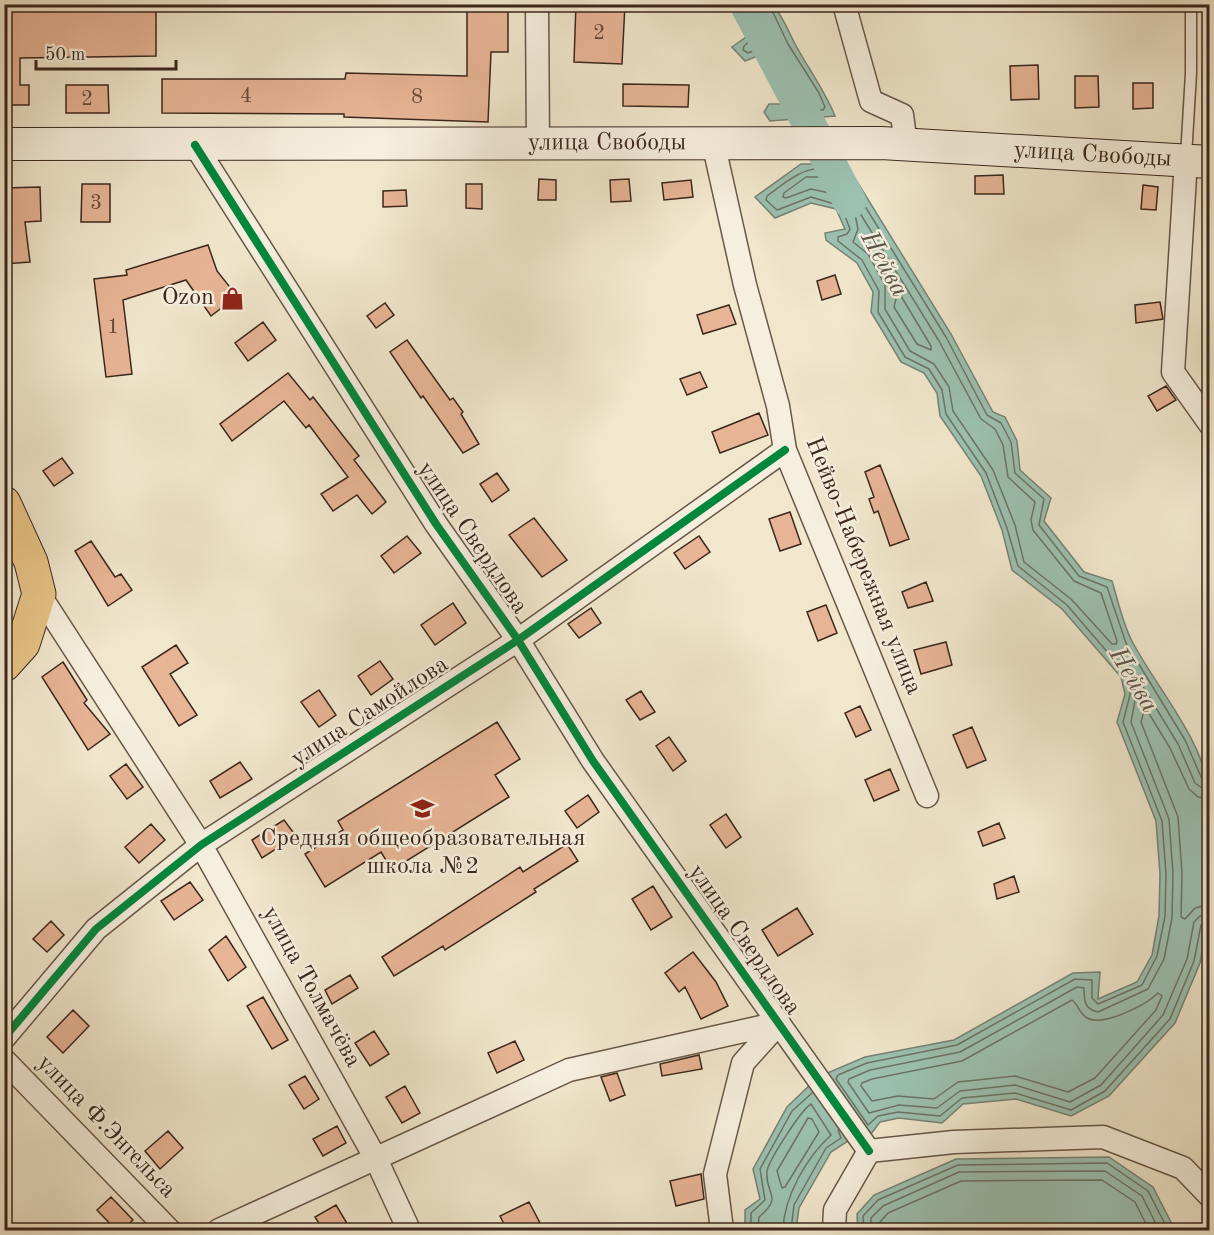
<svg xmlns="http://www.w3.org/2000/svg" width="1214" height="1235" font-family="'Old Standard TT',serif">
	<style>
		.water { fill: #9cc1b1; stroke: #758375; stroke-width: 1.5 }
		.lines { fill: none; stroke-linecap: round; stroke-linejoin: round }
		.shore { stroke: #6c7466; stroke-width: 1.5 }
		.river { stroke: #9cc1b1; stroke-width: 33 }
		.building { fill: #e7b495; stroke: #3b271c; stroke-width: 1.5 }
		.lane-casing { stroke: #685748; stroke-width: 13 }
		.street-casing { stroke: #685748; stroke-width: 25 }
		.secondary-casing { stroke: #3b271c; stroke-width: 34 }
		.primary-casing { stroke: #3b271c; stroke-width: 35 }
		.lane { stroke: #f6efde; stroke-width: 10 }
		.street { stroke: #f6efde; stroke-width: 22 }
		.secondary { stroke: #f6efde; stroke-width: 32 }
		.primary { stroke: #e8c486; stroke-width: 33 }
		.cycleway-casing { stroke: #f6efde; stroke-width: 11 }
		.cycleway { stroke: #00873e; stroke-width: 8 }
		.labels { text-anchor: middle; dominant-baseline: central; stroke-width: 5; stroke-linejoin: round; paint-order: stroke }
		.number-label { font-size: 21px; fill: #664a3a }
		.street-label { font-size: 24px; fill: #3b271c; stroke: #f6efde }
		.poi-label { font-size: 24px; fill: #3b271c; stroke: #f6efde; text-anchor: end }
		.water-label { font-size: 26px; font-style: italic; fill: #585549; stroke: #f6efde }
	</style>
	<rect width="100%" height="100%" fill="#f1e7cd"/>
	<filter id="stains"><feTurbulence type="fractalNoise" baseFrequency=".00333" numOctaves="4"/><feColorMatrix values="0 0 0 0 .2 0 0 0 0 .09 0 0 0 0 .02 0 0 0 .5 -.17"/></filter>
	<radialGradient id="worn" r=".72"><stop offset=".6" stop-color="#630" stop-opacity="0"/><stop offset="1" stop-color="#630" stop-opacity=".3"/></radialGradient>
	<path class="water" d="M746 5H773C783 17 787 28 794 42 807 67 824 89 835 116L770 121 764 112 769 104H793L768 52 745 61 732 47 757 29Z
		M801 164H828L848 167 951 334 993 412 1005 417 1017 441 1020 470 1051 498 1044 521 1084 572 1112 581C1118 601 1123 625 1133 643 1159 691 1200 736 1210 791V912L1200 963 1175 1023 1109 1096 1071 1116 1016 1099 963 1104 942 1123 899 1118 880 1122 868 1138 825 1074 865 1057 954 1040 1073 973 1100 972 1098 999 1137 982 1152 955 1159 916 1160 874 1156 821 1117 722 1125 694 1121 677 1062 609 1012 570 1002 530 981 476 940 416 937 393 924 373 901 362 871 312 873 292 857 263 826 240 825 233 845 229 836 209 811 203 775 218 755 197Z
		M813 1082 851 1139 831 1152 799 1208 796 1230H745V1210L760 1199 753 1169 787 1107Z
		M1109 1157 1153 1187 1175 1230H858L857 1214 874 1195 956 1159Z"/>
	<g class="lines">
		<path class="shore" d="M752 4 763 30 744 46 743 50 748 53 765 46 771 47 798 100V110H823L825 107 819 93 788 44 769 4
			M827 177 840 180 848 197 811 189 786 198 783 197 784 193 806 177Z
			M854 209 858 210 939 341 981 419 995 429 1003 445 1008 477 1035 502 1031 520 1033 530 1074 581 1101 593 1117 641 1116 644H1112L1071 599 1024 562 1015 525 993 470 953 411 949 387 934 364 910 351 885 309V285L868 254 853 242 858 229Z
			M897 295 901 296 931 346V350L917 344 894 307Z
			M1210 782 1202 779 1185 740 1126 643 1107 587 1079 576 1039 525 1044 499 1015 473 1011 442 1001 423 987 415 946 337 845 174C811 159 793 177 767 196L766 200 777 210 811 197 841 206 850 229 847 234 838 237V241L862 260 879 291 878 312 905 357 929 369 942 390 946 414 986 473 1007 528 1018 566 1067 605 1127 675 1130 695 1123 722 1162 821 1166 874 1165 916 1157 956 1142 985 1098 1004 1092 998V980L1075 979 957 1045 867 1063 838 1075 836 1079 868 1125 878 1116 898 1112 940 1116 962 1098 1015 1093 1071 1110 1105 1091 1170 1019 1194 961 1201 925 1210 921
			M1210 790 1202 788 1195 783 1178 744 1142 685 1138 684 1131 722 1169 819 1173 874 1172 918 1164 959 1148 989 1098 1012C1084 1009 1084 1000 1084 988L1077 987 960 1052 870 1070 849 1079 848 1082 869 1113 899 1105 937 1108 960 1091 1015 1085 1070 1102 1101 1085 1163 1015 1187 959 1194 922 1200 916 1210 913
			M1210 799 1198 797 1189 789 1170 748 1148 712 1144 711 1141 722 1178 817 1182 873 1181 917 1185 919 1195 908 1210 904
			M1158 993 1162 996 1156 1010 1095 1078 1068 1092 1015 1076 958 1082 934 1099 898 1096 872 1101 861 1086 862 1083 872 1079 962 1061 1072 1000C1078 1004 1079 1013 1087 1018 1103 1027 1146 1005 1158 993Z
			M808 1118 812 1119 819 1132 785 1187 782 1188 777 1171Z
			M751 1230V1213L765 1200 760 1169 792 1111 812 1093
			M758 1230 759 1217C784 1196 765 1195 767 1171 769 1160 801 1110 811 1104L831 1135C807 1157 784 1196 783 1230
			M791 1230 794 1205 826 1148 841 1138 838 1130
			M864 1230 863 1216 878 1200 958 1165 1107 1163 1148 1191 1168 1230
			M871 1230V1218L883 1206 959 1172 1105 1171 1142 1196 1159 1230
			M880 1230V1222L888 1213 961 1181 1102 1180 1135 1202 1149 1230"/>
		<path class="river" d="M746 4 850 202"/>
	</g>
	<path class="building" d="M4 4H57V8L156 7V56L20 58V85H29V105H4Z
		M467 4H508V52H491L488 122 344 117V114L162 113V79H345L346 73 467 76Z
		M576 4H625L622 64 574 62Z
		M1038 65 1039 99 1011 100 1010 66Z
		M1075 76H1098L1099 107 1075 108Z
		M1133 83H1153V108L1133 109Z
		M623 84 689 85 688 107 623 106Z
		M66 85H108L109 113H66Z
		M1003 175 1004 194H975V176Z
		M539 179 556 180V200H538Z
		M629 179 631 201 611 202 610 180Z
		M691 180 693 197 664 200 662 183Z
		M82 184H110V222H81Z
		M466 184H482V209L466 208Z
		M1143 185 1158 187 1156 210 1141 209Z
		M40 187 41 221 25 222 30 262 4 264V188Z
		M406 190 407 206 383 207V191Z
		M208 245 217 271 237 296 211 316 186 280 123 300 132 374 106 377 94 279 127 275 126 270Z
		M835 275 841 294 822 300 817 281Z
		M1160 302 1163 319 1136 323 1135 305Z
		M385 303 394 315 376 328 367 316Z
		M729 305 736 324 703 334 697 315Z
		M263 322 276 340 248 361 235 343Z
		M407 340 450 400 453 398 463 412 461 414 479 444 463 453 423 396 421 398 390 352Z
		M700 372 707 387 687 395 680 379Z
		M288 373 310 400 313 397 344 437 359 456 354 460 386 502 372 514 357 495 333 511 321 494 348 477 309 425 306 428 284 401 232 441 220 424Z
		M1166 386 1176 400 1157 411 1148 396Z
		M759 413 768 435 720 453 712 432Z
		M62 458 73 473 54 486 43 471Z
		M880 465 909 539 890 546 878 511 874 513 869 499 874 497 865 472Z
		M497 473 509 490 492 502 480 484Z
		M790 512 801 544 780 551 769 519Z
		M534 518 567 560 542 577 509 535Z
		M407 536 421 553 394 573 381 556Z
		M699 536 710 552 685 569 674 553Z
		M91 541 115 577 121 574 132 590 108 606 75 551Z
		M926 582 933 601 908 608 902 592Z
		M453 603 466 623 435 645 421 625Z
		M826 605 837 633 818 641 807 612Z
		M591 608 601 623 579 638 568 624Z
		M946 642 952 665 921 674 914 650Z
		M176 645 188 663 170 674 197 715 179 726 142 667Z
		M380 661 393 679 371 695 358 676Z
		M63 662 87 700 84 703 110 734 88 750 42 677Z
		M319 690 336 715 319 727 301 702Z
		M641 691 655 712 640 720 626 700Z
		M860 706 871 730 856 737 845 713Z
		M497 722 520 759 495 775 509 797 392 870 381 852 325 887 305 854 343 830 338 821Z
		M972 727 986 760 967 768 953 735Z
		M669 737 686 761 673 771 656 746Z
		M240 762 252 779 220 798 210 781Z
		M126 764 143 787 127 799 110 776Z
		M890 769 899 790 874 801 865 780Z
		M588 795 599 812 577 828 565 811Z
		M726 814 741 837 726 848 710 825Z
		M284 820 296 836 262 858 252 840Z
		M999 823 1005 838 983 846 978 832Z
		M151 824 165 840 139 863 125 847Z
		M567 844 578 861 534 889 536 892 445 950 443 946 394 976 382 957 520 867 523 872Z
		M1014 876 1019 892 997 899 994 884Z
		M190 882 203 900 174 920 161 901Z
		M653 886 672 917 651 930 632 899Z
		M797 908 813 934 778 956 762 930Z
		M51 921 64 935 47 952 33 939Z
		M226 936 246 967 228 981 209 950Z
		M693 952 716 982 728 1006 701 1019 685 987 679 992 665 973Z
		M350 975 358 988 332 1004 325 990Z
		M263 997 288 1040 272 1049 247 1006Z
		M73 1010 89 1026 63 1053 47 1037Z
		M374 1031 389 1054 370 1066 355 1043Z
		M515 1041 524 1060 497 1073 488 1053Z
		M699 1055 702 1069 662 1076 660 1064Z
		M617 1073 625 1095 610 1101 601 1077Z
		M305 1076 319 1099 304 1109 289 1085Z
		M405 1086 420 1113 402 1123 386 1097Z
		M337 1126 346 1143 323 1156 313 1139Z
		M168 1131 183 1148 160 1169 145 1151Z
		M701 1174 704 1199 676 1206 670 1181Z
		M111 1197 133 1220 122 1230H116L97 1210Z
		M529 1202 540 1223 524 1230H507L500 1216Z
		M336 1205 351 1230H323L315 1217Z"/>
	<g class="lines">
		<defs>
			<path id="lane" d="M1186 157 1191 73V4"/>
			<path id="street" d="M537 4 538 145
				M844 4 871 101 902 115 906 145
				M713 142 745 285 778 406 785 450 927 796
				M195 145 436 524 518 640 593 761 869 1151
				M1186 160 1173 372 1210 424
				M39 594 201 845 376 1159 409 1230
				M4 1038 96 929 201 845 518 640 785 450
				M4 1060 169 1230
				M869 1151 954 1142 1103 1137 1183 1168 1210 1196
				M219 1230 569 1070 779 1023
				M722 1230 715 1174 743 1063 779 1023
				M834 1230 835 1210 869 1151"/>
			<g id="secondary">
				<path id="s1" d="M4 144 881 143 1210 162"/>
			</g>
			<path id="primary" d="M4 503 31 562 39 594 23 644 4 665"/>
		</defs>
		<use href="#lane" class="lane-casing"/>
		<use href="#street" class="street-casing"/>
		<use href="#secondary" class="secondary-casing"/>
		<use href="#primary" class="primary-casing"/>
		<use href="#lane" class="lane"/>
		<use href="#street" class="street"/>
		<use href="#secondary" class="secondary"/>
		<use href="#primary" class="primary"/>
		<defs>
			<path id="cycleway" d="M195 145 436 524 518 640 593 761 869 1151
				M4 1038 96 929 201 845 518 640 785 450"/>
		</defs>
		<use href="#cycleway" class="cycleway-casing"/>
		<use href="#cycleway" class="cycleway"/>
	</g>
	<defs>
		<symbol id="shop-bare" viewBox="-9 -9 18 18"><path d="M-5-2.5h2.3a2.7 3.5 0 0 1 5.4 0H5L5.5 6h-11ZM-1.5-2.5h3a1.5 2.3 0 0 0-3 0Z" fill="#8f2418" stroke="#f6efde" stroke-width="2.5" paint-order="stroke"/></symbol>
		<symbol id="school-bare" viewBox="-9 -9 18 18"><path d="M0-5L7-2L0 1L-7-2ZM-4 1L0 2.5L4 1V4Q0 6-4 4Z" fill="#8f2418" stroke="#f6efde" stroke-width="2.5" paint-order="stroke"/></symbol>
	</defs>
	<g fill-rule="evenodd">
		<use href="#shop-bare" x="216" y="282" width="33" height="33"/>
		<use href="#school-bare" x="406" y="792" width="33" height="33"/>
	</g>
	<g class="labels">
		<g class="number-label">
			<text x="599" y="33">2</text>
			<text x="246" y="96">4</text>
			<text x="417" y="97">8</text>
			<text x="87" y="99">2</text>
			<text x="96" y="203">3</text>
			<text x="113" y="327">1</text>
		</g>
		<g class="street-label">
			<text stroke="none"><textPath href="#s1" startOffset="603">улица Свободы</textPath></text>
			<text stroke="none"><textPath href="#s1" startOffset="1089">улица Свободы</textPath></text>
			<text transform="translate(472 538) rotate(56)">улица Свердлова</text>
			<text transform="translate(863 566) rotate(68)">Нейво-Набережная улица</text>
			<text transform="translate(370 712) rotate(-33)">улица Самойлова</text>
			<text transform="translate(744 940) rotate(55)">улица Свердлова</text>
			<text transform="translate(311 987) rotate(61)">улица Толмачёва</text>
			<text transform="translate(106 1127) rotate(46)">улица Ф.Энгельса</text>
		</g>
		<g class="poi-label">
			<text x="214" y="298">Ozon</text>
			<text x="423" y="839" text-anchor="middle">Средняя общеобразовательная<tspan x="423" dy="28">школа №2</tspan></text>
		</g>
		<g class="water-label">
			<text transform="translate(884 264) rotate(61)">Нейва</text>
			<text transform="translate(1133 680) rotate(59)">Нейва</text>
		</g>
	</g>
	<rect width="1214" height="1235" fill="none" stroke="#f1e7cd" stroke-width="24"/>
	<rect x="6" y="6" width="1202" height="1223" fill="none" stroke="#3b271c" stroke-width="3"/>
	<rect x="12" y="12" width="1190" height="1211" fill="none" stroke="#3b271c" stroke-width="1.5"/>
	<path d="M36 60v9h140v-9" fill="none" stroke="#3b271c" stroke-width="3"/>
	<text x="45" y="60" font-size="18" fill="#3b271c" stroke="#f6efde" stroke-width="4.5" paint-order="stroke">50 m</text>
	<rect width="100%" height="100%" filter="url(#stains)"/>
	<rect width="100%" height="100%" fill="url(#worn)"/>
</svg>
